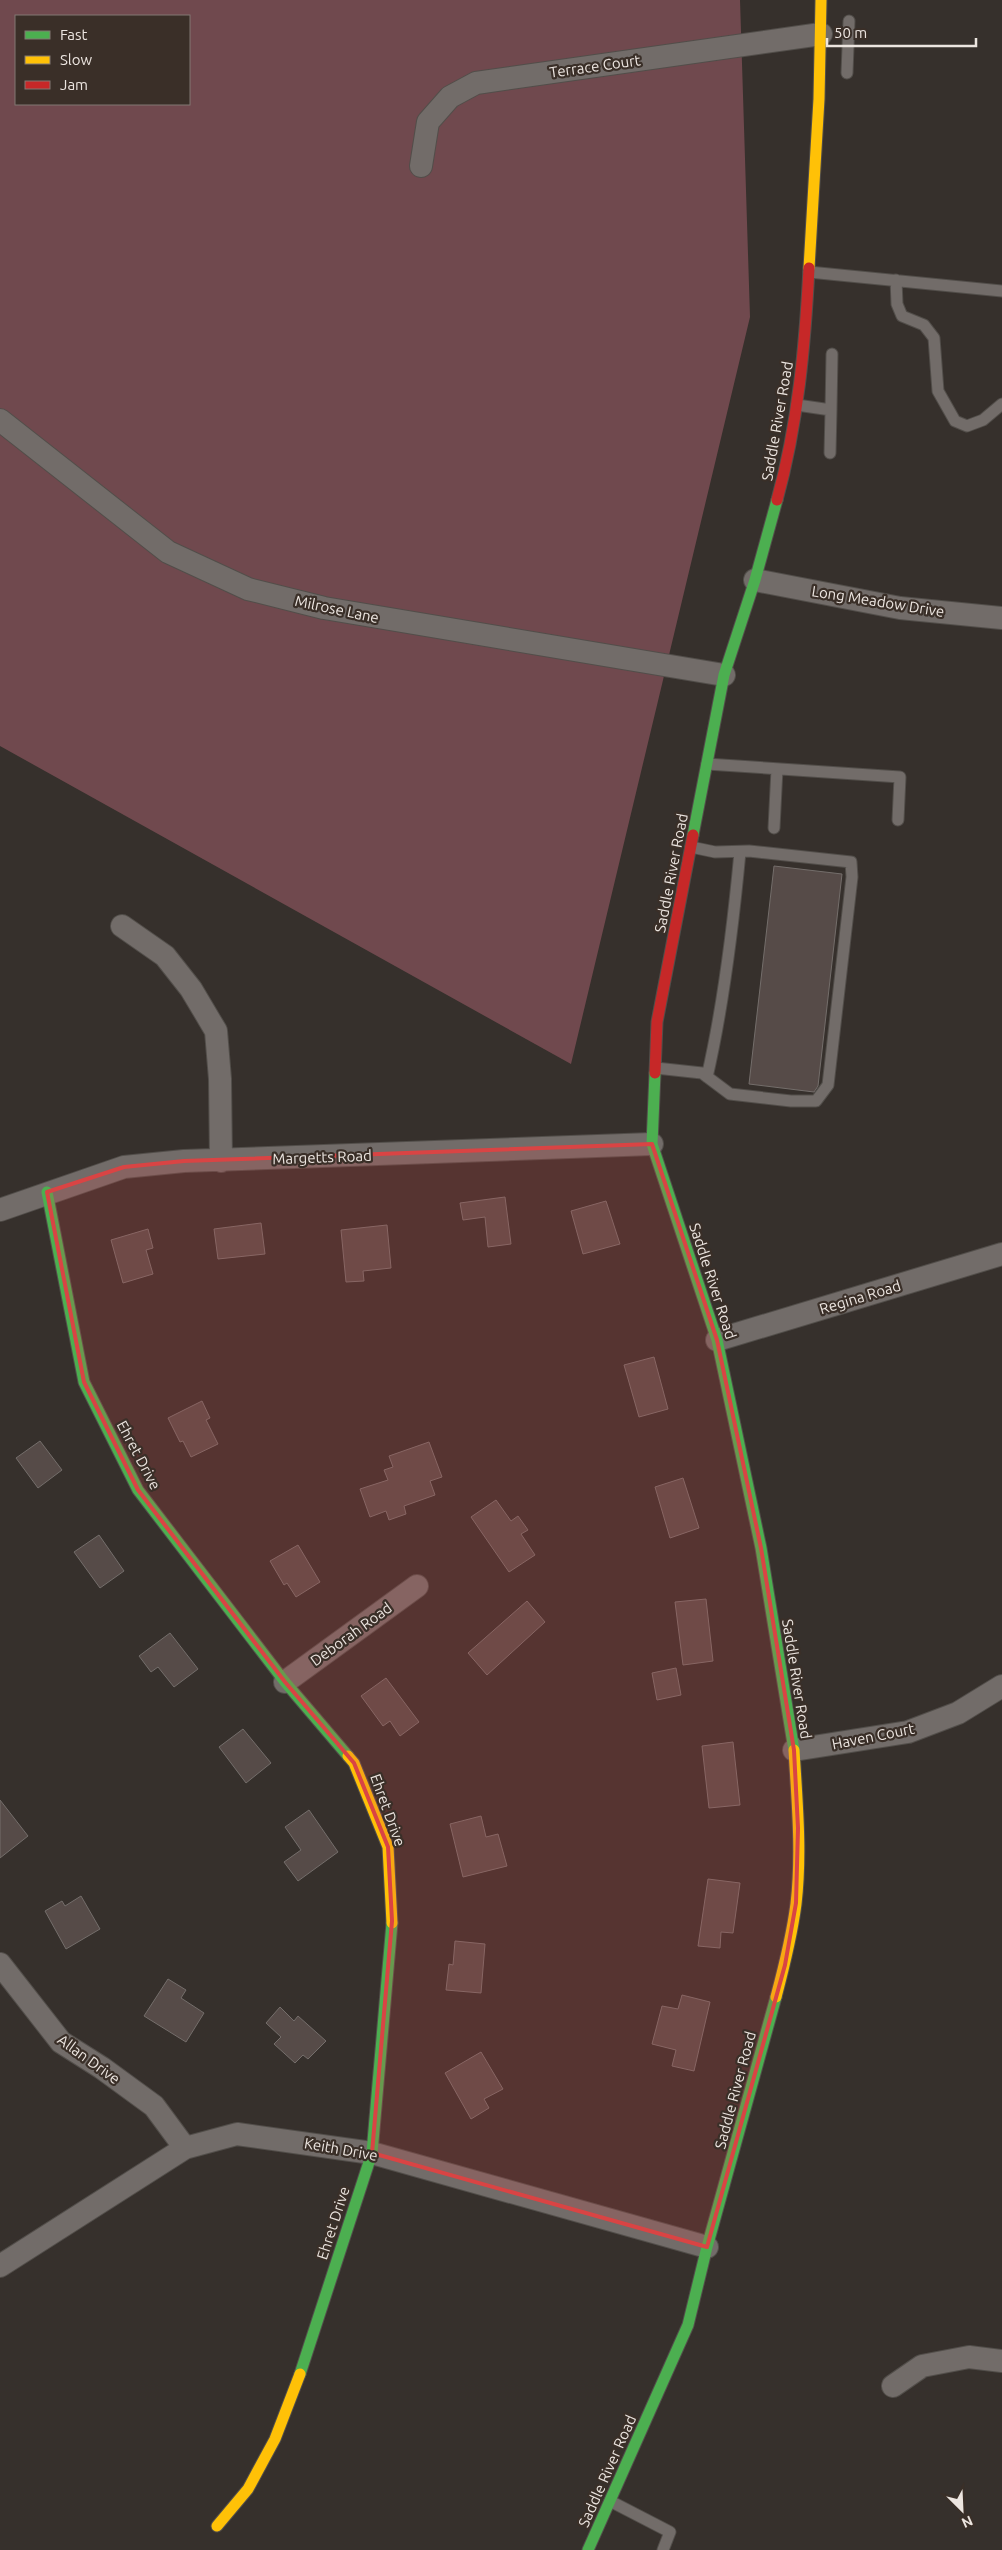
<svg xmlns="http://www.w3.org/2000/svg" width="1002" height="2550" font-family="Ubuntu,sans-serif">
	<style>
		.forest { fill: #70494e; fill-rule: evenodd }
		.building { fill: #564b48; stroke: #746e6b }
		.lines { fill: none; stroke-linecap: round; stroke-linejoin: round }
		.lane-casing { stroke: #524e4a; stroke-width: 13 }
		.street-casing { stroke: #524e4a; stroke-width: 24 }
		.fast-casing { stroke: #524e4a; stroke-width: 13 }
		.slow-casing { stroke: #524e4a; stroke-width: 13 }
		.jam-casing { stroke: #524e4a; stroke-width: 13 }
		.lane { stroke: #726c69; stroke-width: 11 }
		.street { stroke: #726c69; stroke-width: 22 }
		.fast { stroke: #4caf50; stroke-width: 11 }
		.slow { stroke: #ffc107; stroke-width: 11 }
		.jam { stroke: #c62828; stroke-width: 11 }
		.marked { fill: #d94444; fill-opacity: 0.2; stroke: #d94444; stroke-width: 4; stroke-linejoin: round }
		.labels { text-anchor: middle; dominant-baseline: central; stroke-width: 4.5; stroke-linejoin: round; paint-order: stroke }
		.street-label { font-size: 15px; fill: #ece5e0; stroke: #3a2f28 }
	</style>
	<rect width="100%" height="100%" fill="#36302c"/>
	<path class="forest" d="M0 0H740L750 317 571 1064 0 746ZM16 16H189V104H16Z"/>
	<path class="building" d="M774 866 842 874 818 1086 814 1092 749 1084Z
		M505 1197 511 1244 488 1247 485 1217 463 1220 460 1203Z
		M606 1201 620 1244 583 1254 571 1211Z
		M261 1223 265 1254 218 1259 214 1229Z
		M387 1225 391 1268 363 1271 364 1281 346 1282 341 1230Z
		M148 1229 153 1248 146 1250 153 1274 123 1283 111 1240Z
		M654 1357 668 1409 639 1417 624 1365Z
		M202 1401 210 1418 206 1420 218 1444 191 1457 183 1441 180 1442 168 1418Z
		M40 1441 62 1470 38 1488 16 1458Z
		M429 1442 442 1477 430 1481 435 1495 404 1506 406 1514 389 1520 386 1511 370 1517 360 1489 388 1480 384 1470 393 1467 389 1456Z
		M683 1478 699 1528 670 1538 655 1487Z
		M496 1500 511 1521 518 1516 528 1530 521 1534 535 1555 509 1572 471 1517Z
		M99 1535 124 1571 100 1588 74 1552Z
		M298 1545 320 1582 296 1597 287 1583 284 1585 270 1561Z
		M706 1599 713 1661 683 1665 675 1602Z
		M527 1601 545 1622 487 1675 468 1653Z
		M170 1633 198 1669 174 1687 158 1667 151 1672 139 1656Z
		M676 1668 681 1695 657 1700 652 1673Z
		M386 1678 419 1722 400 1736 390 1721 383 1726 361 1696Z
		M243 1729 271 1763 246 1783 219 1747Z
		M733 1742 740 1805 709 1808 702 1746Z
		M0 1800 28 1836 0 1858Z
		M309 1810 338 1852 298 1881 284 1862 301 1850 285 1827Z
		M481 1816 486 1837 498 1834 507 1866 463 1877 450 1824Z
		M708 1879 740 1883 733 1933 721 1932 720 1948 698 1946Z
		M81 1896 100 1929 66 1949 45 1911 62 1901 65 1906Z
		M455 1941 485 1944 481 1993 446 1990 449 1964 453 1965Z
		M168 1979 186 1990 181 1998 204 2013 186 2042 144 2016Z
		M682 1995 710 2002 694 2071 672 2066 676 2050 652 2044 662 2006 678 2009Z
		M280 2007 294 2021 298 2016 326 2041 308 2059 303 2055 295 2063 274 2044 281 2037 266 2023Z
		M481 2052 503 2089 484 2099 489 2108 471 2119 445 2073Z"/>
	<g class="lines">
		<defs>
			<path id="lane" d="M847 73 849 21
				M809 272 1002 291
				M896 280 897 304 902 316 924 325 934 338 938 391 955 421 967 426 983 420 1002 404
				M797 405 831 410 830 453
				M831 410 832 354
				M707 764 900 777 898 820
				M774 828 777 769
				M656 1068 702 1073 730 1094 791 1101H816L828 1085 852 877 851 862 749 851 715 852 691 847
				M707 1077C724 1003 733 927 740 852
				M610 2501 670 2532 663 2550"/>
			<path id="street" d="M421 166 428 122 450 97 476 83 821 34
				M0 420 168 552 248 589 324 608 724 675
				M755 580 900 608 1002 618
				M122 926 165 956 191 989 216 1031 220 1079 221 1161
				M0 1210 124 1167 184 1161 652 1144
				M717 1340 1002 1254
				M285 1682 417 1586
				M794 1750 908 1732 958 1713 1002 1686
				M0 1964 61 2042 102 2068 154 2106 185 2148
				M0 2266 185 2148 237 2134 372 2153 707 2247
				M893 2386 922 2366 969 2357 1002 2361"/>
			<path id="fast" d="M693 835 724 675 755 580 777 500
				M655 1073 652 1144 717 1340 761 1548 794 1750
				M47 1192 84 1382 138 1490 285 1682 348 1756
				M300 2374 372 2153 392 1923
				M588 2550 688 2325 707 2247 776 1997"/>
			<path id="slow" d="M809 268 819 99 821 0
				M348 1756 354 1763 388 1847 392 1923
				M776 1997C784 1967 792 1935 796 1904 802 1853 797 1801 794 1750
				M217 2526 248 2489 275 2439 300 2374"/>
			<path id="jam" d="M777 500C798 424 805 346 809 268
				M655 1073 657 1022 693 835"/>
		</defs>
		<use href="#lane" class="lane-casing"/>
		<use href="#street" class="street-casing"/>
		<use href="#fast" class="fast-casing"/>
		<use href="#slow" class="slow-casing"/>
		<use href="#jam" class="jam-casing"/>
		<use href="#lane" class="lane"/>
		<use href="#street" class="street"/>
		<use href="#fast" class="fast"/>
		<use href="#slow" class="slow"/>
		<use href="#jam" class="jam"/>
	</g>
	<path class="marked" d="M652 1144 717 1340 761 1548 794 1750 798 1828 796 1903 785 1965 707 2247 372 2153 392 1921 388 1847 354 1763 285 1682 138 1490 84 1382 47 1192 124 1167 184 1161Z"/>
	<g class="labels">
		<g class="street-label">
			<text transform="translate(595 66) rotate(-8)">Terrace Court</text>
			<text transform="translate(777 421) rotate(-80)">Saddle River Road</text>
			<text transform="translate(878 601) rotate(9)">Long Meadow Drive</text>
			<text transform="translate(337 609) rotate(12)">Milrose Lane</text>
			<text transform="translate(671 873) rotate(-79)">Saddle River Road</text>
			<text transform="translate(322 1157) rotate(-2)">Margetts Road</text>
			<text transform="translate(713 1281) rotate(72)">Saddle River Road</text>
			<text transform="translate(860 1297) rotate(-17)">Regina Road</text>
			<text transform="translate(139 1455) rotate(62)">Ehret Drive</text>
			<text transform="translate(351 1634) rotate(-36)">Deborah Road</text>
			<text transform="translate(797 1679) rotate(81)">Saddle River Road</text>
			<text transform="translate(873 1736) rotate(-11)">Haven Court</text>
			<text transform="translate(388 1810) rotate(70)">Ehret Drive</text>
			<text transform="translate(89 2059) rotate(36)">Allan Drive</text>
			<text transform="translate(735 2090) rotate(-75)">Saddle River Road</text>
			<text transform="translate(341 2149) rotate(10)">Keith Drive</text>
			<text transform="translate(333 2223) rotate(-72)">Ehret Drive</text>
			<text transform="translate(607 2471) rotate(-66)">Saddle River Road</text>
		</g>
	</g>
	<rect x="15" y="15" width="175" height="90" fill="#3a2f28" stroke="#817872"/>
	<rect x="25" y="31" width="25" height="8" fill="#4caf50" stroke="#817872"/>
	<text x="60" y="40" font-size="15" fill="#ece5e0">Fast</text>
	<rect x="25" y="56" width="25" height="8" fill="#ffc107" stroke="#817872"/>
	<text x="60" y="65" font-size="15" fill="#ece5e0">Slow</text>
	<rect x="25" y="81" width="25" height="8" fill="#c62828" stroke="#817872"/>
	<text x="60" y="90" font-size="15" fill="#ece5e0">Jam</text>
	<g transform="translate(962 2510) rotate(156)" stroke="#3a2f28" stroke-width="4" paint-order="stroke">
	<path d="M0-4L9 19L0 12L-9 19Z" fill="#ece5e0"/>
	<text y="-8" font-size="14" font-weight="bold" text-anchor="middle" fill="#ece5e0">N</text>
	</g>
	<path d="M827 38v8h149v-8" fill="none" stroke="#ece5e0" stroke-width="2.5"/>
	<text x="834" y="38" font-size="15" fill="#ece5e0" stroke="#3a2f28" stroke-width="4" paint-order="stroke">50 m</text>
</svg>
